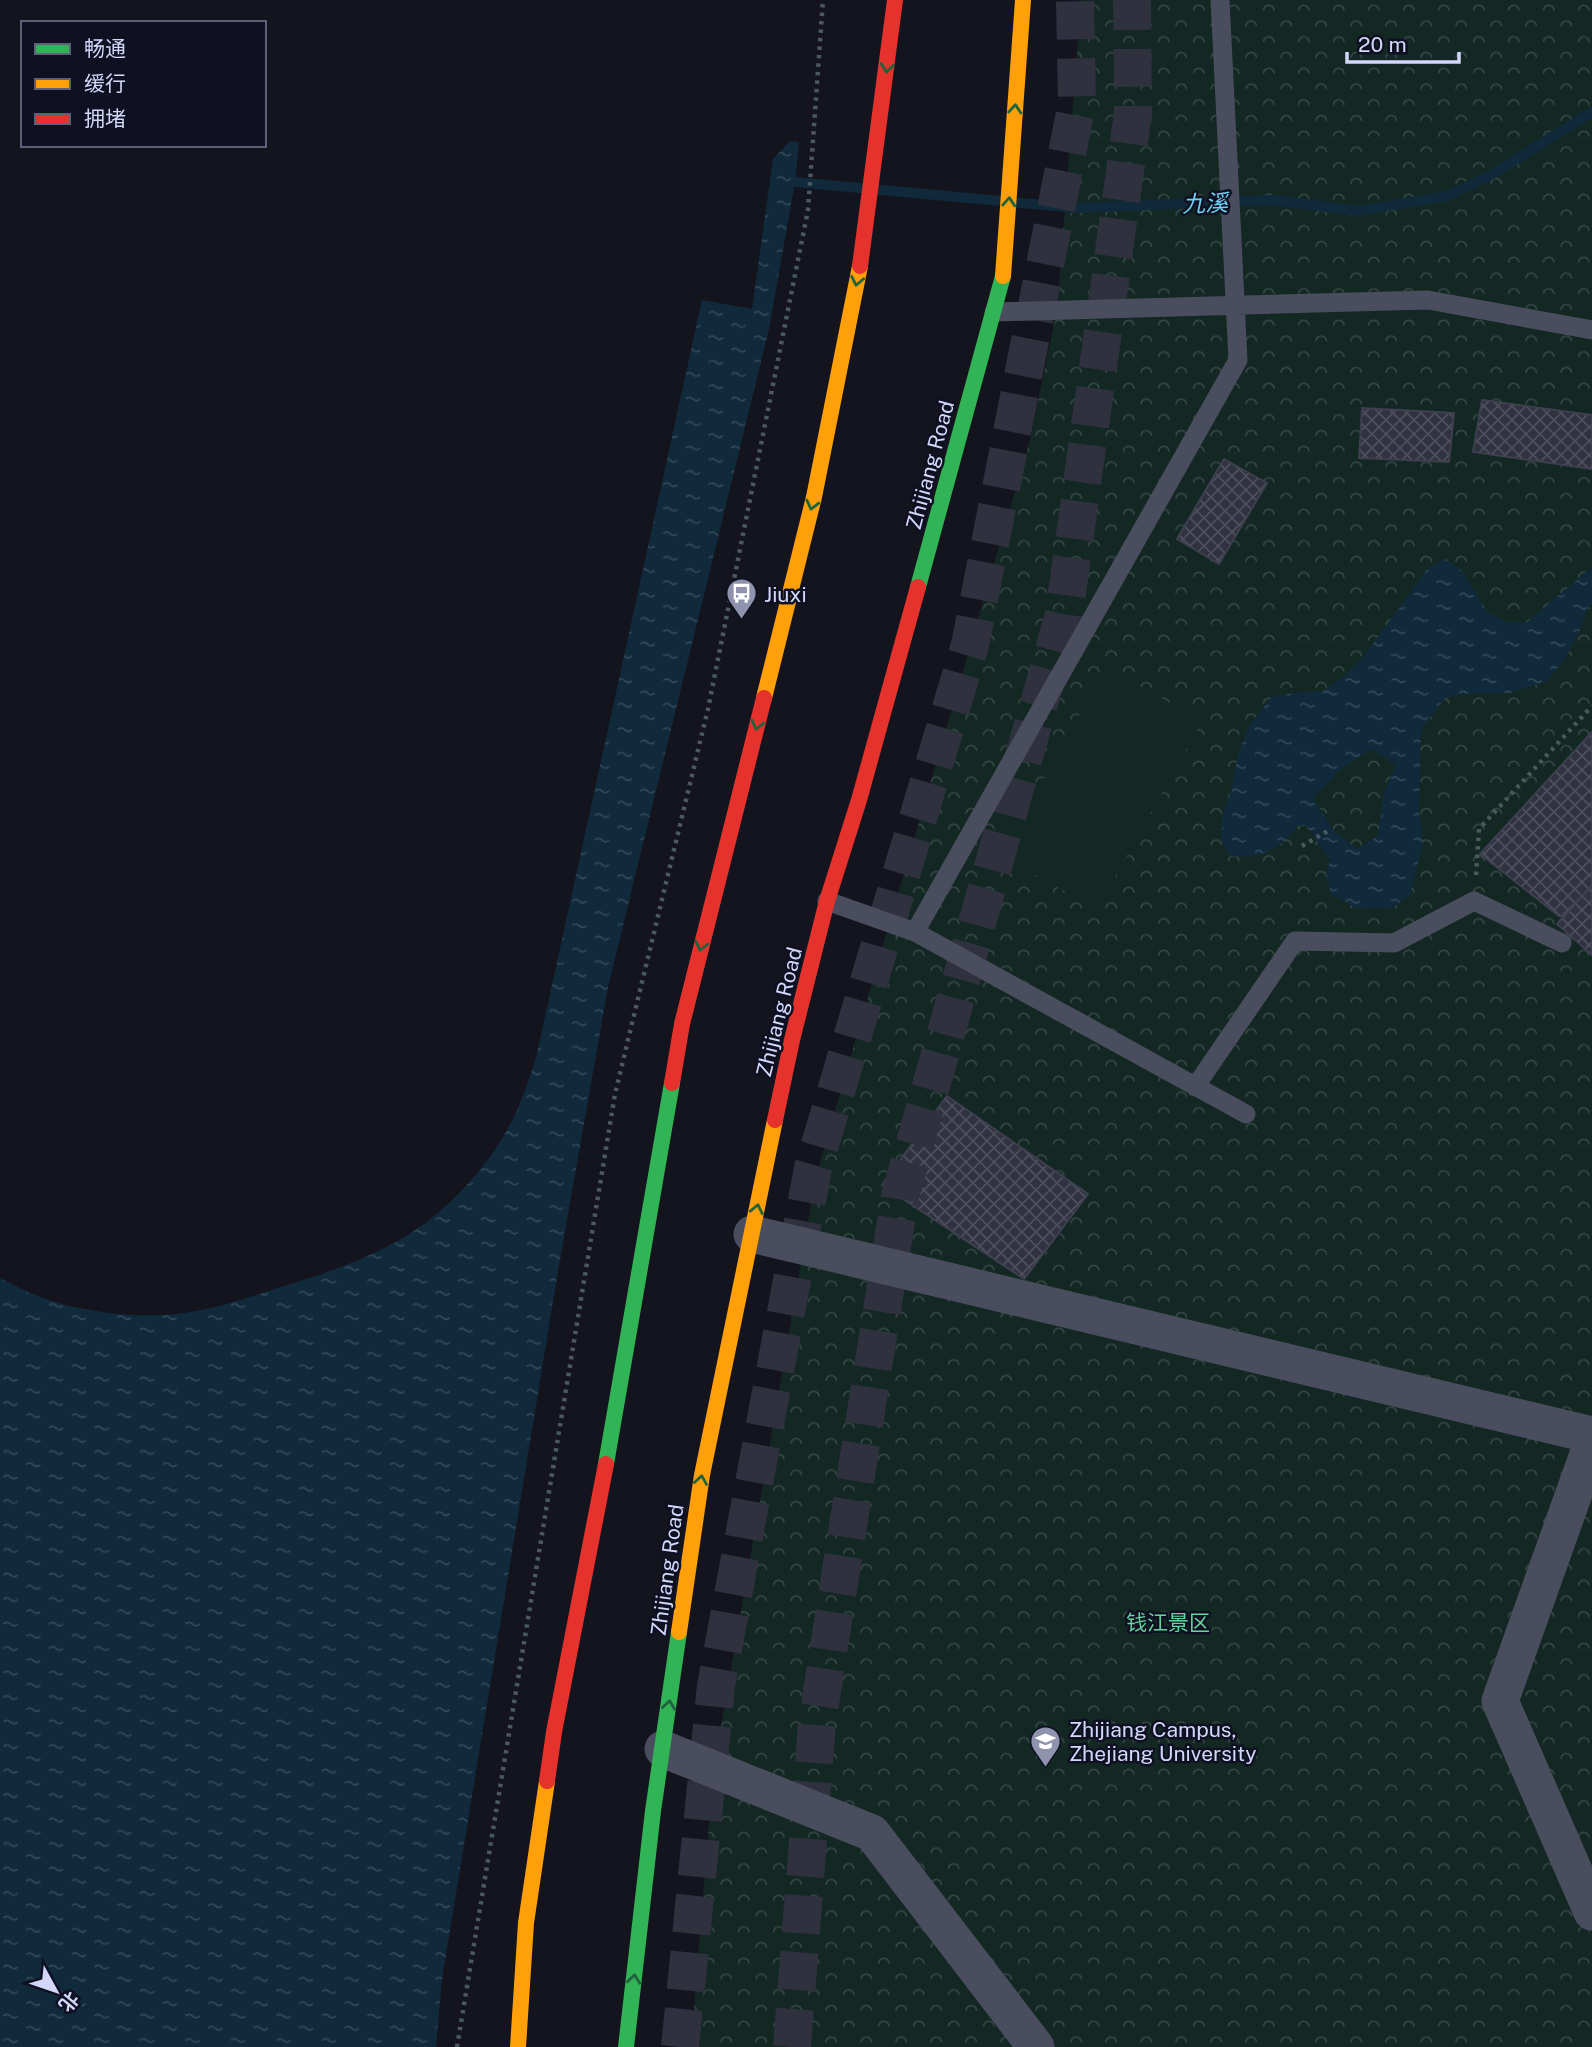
<svg xmlns="http://www.w3.org/2000/svg" width="1592" height="2047" font-family="'Public Sans','Noto Sans SC',sans-serif">
	<style>
		.park { fill: url(#park-crowns) }
		.garden { fill: #132723 }
		.water { fill: url(#water-ripples); fill-rule: evenodd }
		.lines { fill: none; stroke-linecap: round; stroke-linejoin: round }
		.stream { stroke: #102a3c; stroke-width: 10 }
		.building { fill: url(#building-cross-hatch); stroke: #3e4050; stroke-width: 2 }
		.highway-tunnel { stroke: #30313e; stroke-width: 38; stroke-dasharray: 38 19; stroke-linecap: butt }
		.path { stroke: #49595e; stroke-width: 4.5; stroke-dasharray: 3.5 5; stroke-linecap: butt }
		.lane { stroke: #494d5d; stroke-width: 19 }
		.street { stroke: #494d5d; stroke-width: 37 }
		.fast { stroke: #30b455; stroke-width: 16 }
		.slow { stroke: #ff9f0a; stroke-width: 16 }
		.jam { stroke: #e5322d; stroke-width: 16 }
		.oneway { stroke: #20623b }
		.labels { text-anchor: middle; dominant-baseline: central; stroke-width: 5; stroke-linejoin: round; paint-order: stroke }
		.street-label { font-size: 21px; fill: #d3d8fb; stroke: #0f1021 }
		.poi-label { font-size: 21px; fill: #d3d8fb; stroke: #0f1021; text-anchor: start }
		.park-label { font-size: 21px; fill: #66d49e; stroke: #0f1021 }
		.water-label { font-size: 23px; font-style: italic; fill: #6bd3f1; stroke: #0f1021 }
	</style>
	<defs>
		<pattern id="park-crowns" width="20" height="18" patternUnits="userSpaceOnUse" patternTransform="scale(1.75)"><rect width="20" height="18" fill="#132723"/><path d="M2 6a3 3 0 1 1 6 0M12 15a3 3 0 1 1 6 0" fill="none" stroke="#344644"/></pattern>
		<pattern id="water-ripples" width="26" height="14" patternUnits="userSpaceOnUse" patternTransform="scale(1.75)"><rect width="26" height="14" fill="#102a3c"/><path d="M2 4q2-2 4 0t4 0M15 11q2-2 4 0t4 0" fill="none" stroke="#324859"/></pattern>
		<pattern id="building-cross-hatch" width="8" height="8" patternUnits="userSpaceOnUse" patternTransform="scale(1.75)"><rect width="8" height="8" fill="#31323f"/><path d="M0 0l8 8M0 8l8-8" fill="none" stroke="#4e4f5c"/></pattern>
	</defs>
	<rect width="100%" height="100%" fill="#13141d"/>
	<path class="park" d="M1081 0H1592V2047H691L713 1773 816 1176 1030 440 1057 310Z"/>
	<path class="garden" d="M1106 667 1202 721 1097 909 1001 856Z"/>
	<path class="water" d="M790 141 799 142 795 182 769 329 608 987 558 1271 442 1979 436 2047H0V1278C14 1285 28 1293 43 1298 86 1313 139 1319 184 1313 223 1308 260 1293 297 1282 346 1267 398 1247 438 1213 472 1184 504 1144 520 1103 526 1089 531 1073 536 1058L702 300 752 309 773 159Z
		M1446 559 1462 571 1487 612 1508 622 1526 623 1592 567V605L1587 609 1580 630 1564 660 1547 681 1510 693H1471L1445 698 1421 730 1419 811 1423 843 1410 895 1392 908H1355L1331 894 1326 873 1330 861 1307 826H1298C1281 850 1260 859 1230 856L1221 840 1222 818 1231 791 1238 754 1249 726 1272 697 1300 692 1323 691 1342 678 1364 656 1428 568ZM1371 749 1396 765 1384 792 1378 836 1357 849 1332 829 1313 798 1340 770Z"/>
	<g class="lines">
		<path class="stream" d="M795 182 1076 208 1273 200 1359 211 1447 196 1491 175 1592 112"/>
	</g>
	<path class="building" d="M1482 400 1592 415V469L1473 452Z
		M1362 408 1454 413 1449 462 1359 458Z
		M1224 459 1267 483 1219 564 1177 539Z
		M1592 732V885L1564 917 1559 916 1480 854Z
		M1592 885V955L1557 924Z
		M947 1096 1088 1194 1024 1279 882 1185Z"/>
	<g class="lines">
		<path class="highway-tunnel" d="M680 2047 716 1686 813 1168 970 645 1077 103 1075 0
			M792 2047 817 1723 900 1196 1064 615 1133 113 1132 0"/>
		<path class="path" d="M1302 846 1331 829
			M1476 875 1479 829 1592 706
			M457 2047 615 1094 708 709 808 210 823 0"/>
		<path class="lane" d="M994 312 1428 300 1592 330
			M827 901 915 932 1238 360 1220 0
			M915 932 1246 1114
			M1195 1087 1295 941 1394 943 1474 901 1562 943"/>
		<path class="street" d="M752 1234 1592 1435
			M1592 1443 1500 1701 1592 1912
			M663 1749 872 1833 1036 2047"/>
		<path class="fast" d="M918 587 1003 276
			M606 1464 672 1083
			M626 2047 653 1811 679 1632"/>
		<path class="slow" d="M1003 276 1023 0
			M764 698 814 497 860 266
			M679 1632 702 1475 775 1120
			M518 2047 526 1923 547 1781"/>
		<path class="jam" d="M860 266 895 0
			M672 1083 682 1024 764 698
			M775 1120 792 1040 827 901 859 800 918 587
			M547 1781 554 1732 606 1464"/>
	</g>
	<defs><path id="oneway-chevron" d="M-2-3.5L2.5 0L-2 3.5" fill="none" stroke-width="1.6" stroke-linecap="round" stroke-linejoin="round" transform="scale(1.75)"/></defs>
	<g class="oneway">
		<use href="#oneway-chevron" transform="translate(887 68) rotate(97)"/>
		<use href="#oneway-chevron" transform="translate(1015 109) rotate(-86)"/>
		<use href="#oneway-chevron" transform="translate(1009 202) rotate(-86)"/>
		<use href="#oneway-chevron" transform="translate(857 281) rotate(101)"/>
		<use href="#oneway-chevron" transform="translate(812 505) rotate(104)"/>
		<use href="#oneway-chevron" transform="translate(757 725) rotate(104)"/>
		<use href="#oneway-chevron" transform="translate(701 946) rotate(104)"/>
		<use href="#oneway-chevron" transform="translate(757 1209) rotate(-78)"/>
		<use href="#oneway-chevron" transform="translate(701 1480) rotate(-81)"/>
		<use href="#oneway-chevron" transform="translate(669 1705) rotate(-82)"/>
		<use href="#oneway-chevron" transform="translate(634 1979) rotate(-83)"/>
	</g>
	<defs>
		<symbol id="bus-pin" viewBox="-11 -11 22 30"><path d="M0 17L-7.5 6A9.5 9.5 0 1 1 7.5 6Z" fill="#9093ad" stroke="#0f1021"/><path d="M-5-6H5V4H4V6H2V4H-2V6H-4V4H-5ZM-3.5-4V0h7V-4ZM-3.5 1.2v1.5H-2V1.2ZM2 1.2v1.5H3.5V1.2Z" fill="#fff"/></symbol>
		<symbol id="university-pin" viewBox="-11 -11 22 30"><path d="M0 17L-7.5 6A9.5 9.5 0 1 1 7.5 6Z" fill="#9093ad" stroke="#0f1021"/><path d="M0-5L7-2L0 1L-7-2ZM-4 1L0 2.5L4 1V4Q0 6-4 4Z" fill="#fff"/></symbol>
	</defs>
	<g fill-rule="evenodd">
		<use href="#bus-pin" x="724" y="576" width="35" height="47"/>
		<use href="#university-pin" x="1028" y="1724" width="35" height="47"/>
	</g>
	<g class="labels">
		<g class="street-label">
			<text transform="translate(930 465) rotate(-75)">Zhijiang Road</text>
			<text transform="translate(779 1012) rotate(-76)">Zhijiang Road</text>
			<text transform="translate(667 1570) rotate(-82)">Zhijiang Road</text>
		</g>
		<g class="poi-label">
			<text x="764" y="594">Jiuxi</text>
			<text x="1069" y="1729">Zhijiang Campus,<tspan x="1069" dy="24">Zhejiang University</tspan></text>
		</g>
		<g class="park-label">
			<text x="1168" y="1622">钱江景区</text>
		</g>
		<g class="water-label">
			<text transform="translate(1205 203) rotate(-2)">九溪</text>
		</g>
	</g>
	<rect x="21" y="21" width="245" height="126" fill="#0f1021" stroke="#5d6078" stroke-width="2"/>
	<rect x="35" y="44" width="35" height="10" fill="#30b455" stroke="#5d6078" stroke-width="2"/>
	<text x="84" y="56" font-size="21" fill="#d3d8fb">畅通</text>
	<rect x="35" y="79" width="35" height="10" fill="#ff9f0a" stroke="#5d6078" stroke-width="2"/>
	<text x="84" y="91" font-size="21" fill="#d3d8fb">缓行</text>
	<rect x="35" y="114" width="35" height="10" fill="#e5322d" stroke="#5d6078" stroke-width="2"/>
	<text x="84" y="126" font-size="21" fill="#d3d8fb">拥堵</text>
	<g transform="translate(56 1991) rotate(130)" stroke="#0f1021" stroke-width="5" paint-order="stroke">
	<path d="M0-5L12 26L0 18L-12 26Z" fill="#d3d8fb"/>
	<text y="-10" font-size="19" font-weight="bold" text-anchor="middle" fill="#d3d8fb">北</text>
	</g>
	<path d="M1347 52v10h112v-10" fill="none" stroke="#d3d8fb" stroke-width="3.5"/>
	<text x="1358" y="52" font-size="21" fill="#d3d8fb" stroke="#0f1021" stroke-width="5" paint-order="stroke">20 m</text>
</svg>
